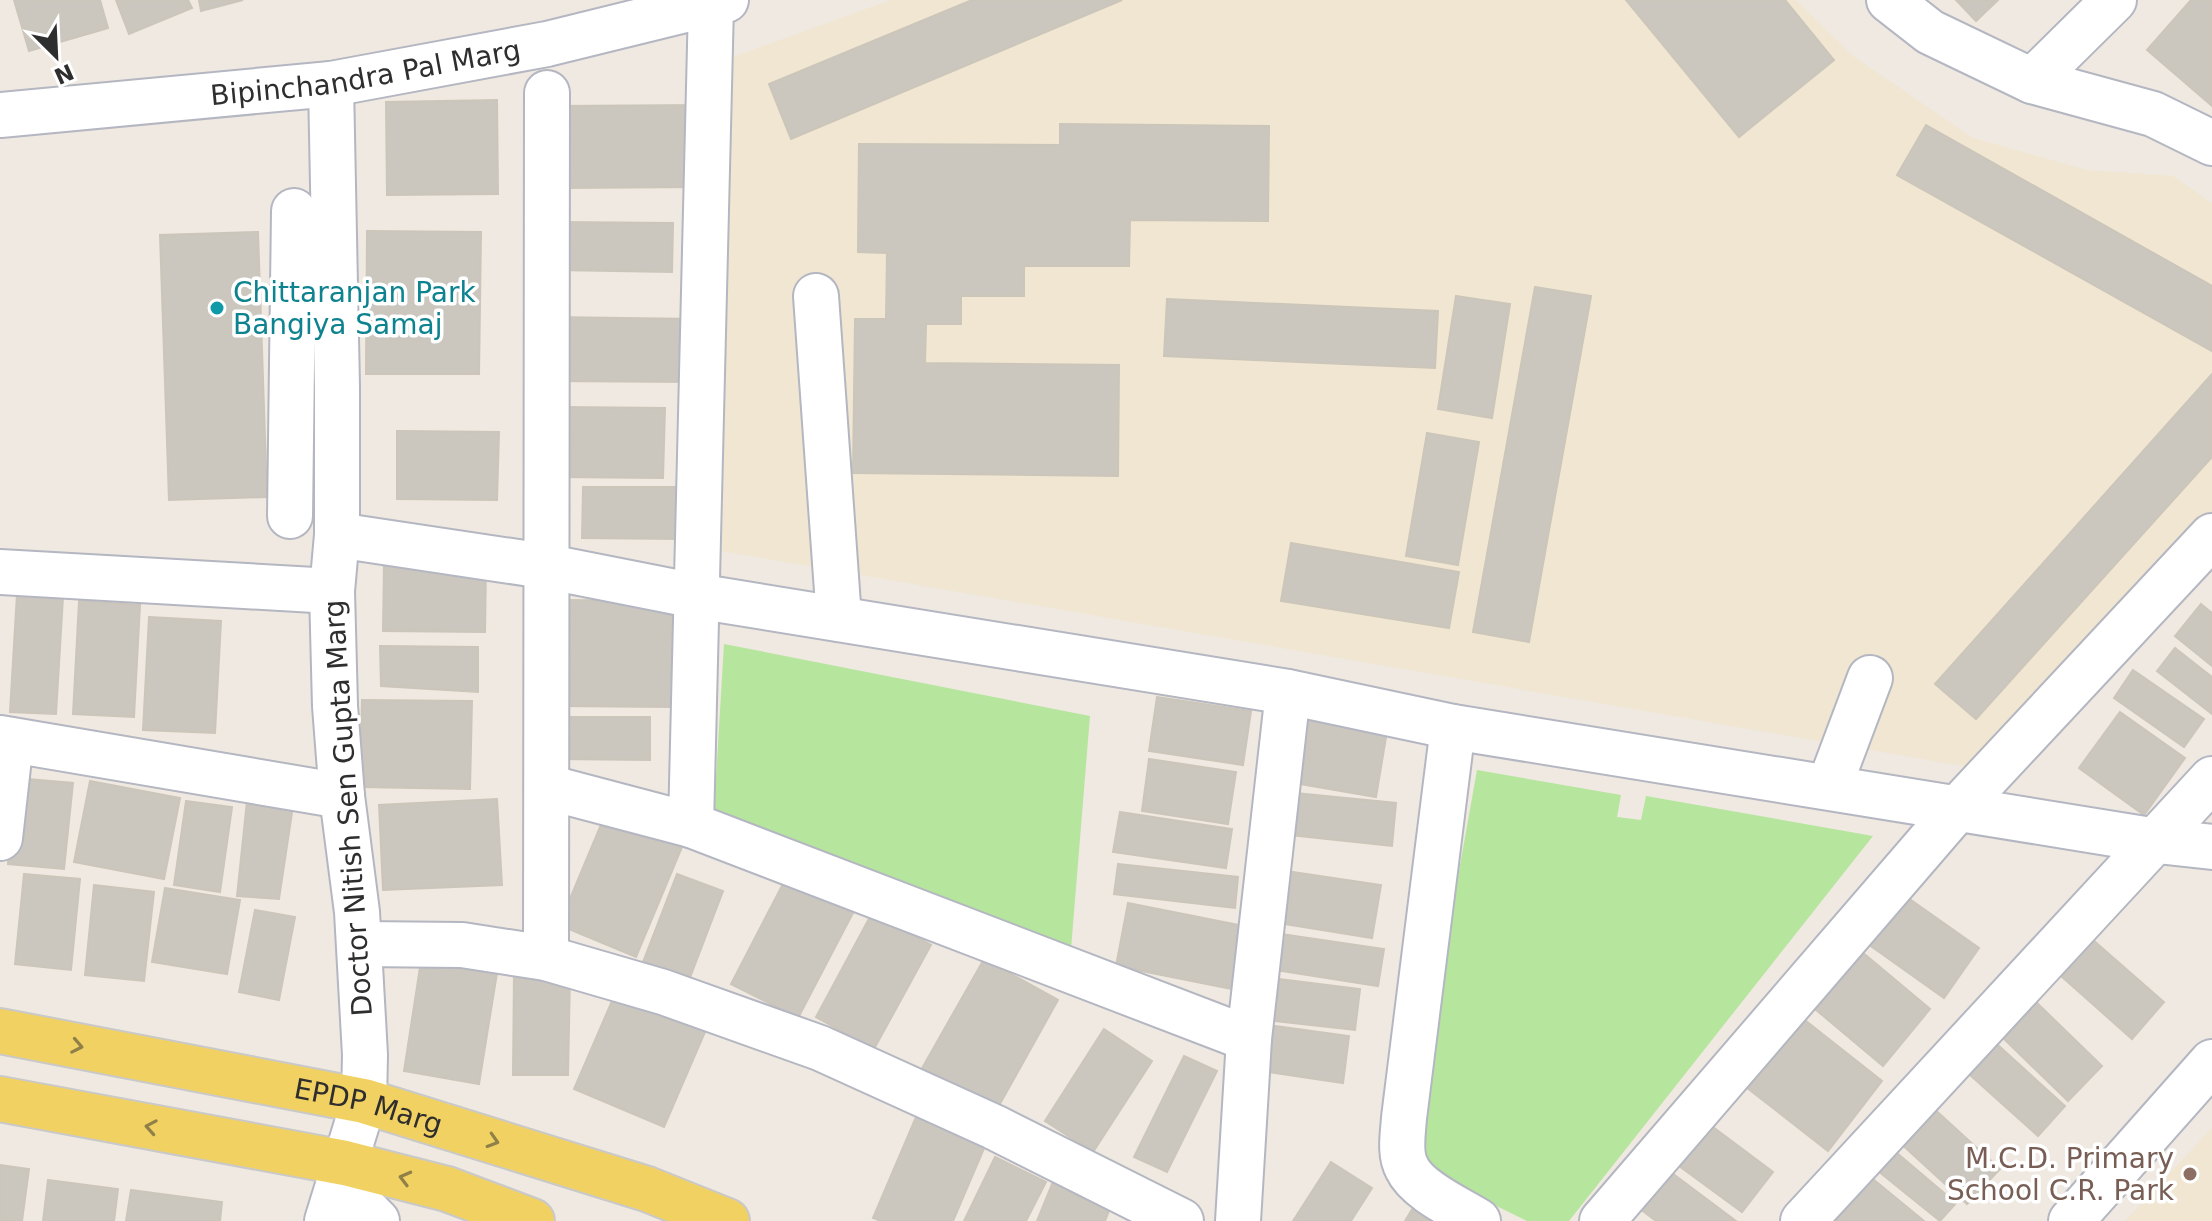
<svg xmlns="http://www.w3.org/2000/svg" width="2212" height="1221" font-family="'DejaVu Sans',sans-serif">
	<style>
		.education { fill: #f0e6d1 }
		.green { fill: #b6e59e }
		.building { fill: #cbc7bf; stroke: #cbc5ba; stroke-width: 2 }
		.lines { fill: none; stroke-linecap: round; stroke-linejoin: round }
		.minor-casing { stroke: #b4b7c1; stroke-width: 48 }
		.major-casing { stroke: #c9c9c9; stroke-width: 48 }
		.minor { stroke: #fff; stroke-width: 44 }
		.major { stroke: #f2d163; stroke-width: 44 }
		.oneway { stroke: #908048 }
		.culture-dot { fill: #0f9aa8; stroke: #fff; stroke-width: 3 }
		.education-dot { fill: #8d6e63; stroke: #fff; stroke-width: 3 }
		.labels { text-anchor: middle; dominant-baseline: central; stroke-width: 7; stroke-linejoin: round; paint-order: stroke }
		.street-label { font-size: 28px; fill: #2e2e2e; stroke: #fff }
		.culture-label { font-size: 28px; fill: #0d838f; stroke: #fff; text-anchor: start }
		.education-label { font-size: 28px; fill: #785e54; stroke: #fff; text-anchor: end }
	</style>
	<rect width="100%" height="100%" fill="#efe9e1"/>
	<path class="education" d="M891 0H1796L1853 56 1973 138 2087 170 2173 176 2212 203V516L1974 768 722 551 730 58Z
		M2212 1128V1221H2125Z"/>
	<path class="green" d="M724 644 1090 716 1071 949 714 812Z
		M1477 770 1621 795 1617 817 1641 820 1646 796 1873 836 1569 1221H1527L1407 1162Z"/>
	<path class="building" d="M14 0H100L108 28 29 51Z
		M116 0H188L192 8 129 34Z
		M199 0H243L201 11Z
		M972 0H1122L791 139 769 84Z
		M1626 0H1785L1834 60 1739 137Z
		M1956 0H1998L1976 21Z
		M2191 0H2212V106L2147 50Z
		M497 100 498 194 387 195 386 102Z
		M702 105 703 187 561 188 560 106Z
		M1060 124 1269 126 1268 221 1130 220 1129 266H1024V296H961V324H926L925 363 1119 365 1118 476 853 473 855 319H886L887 253 858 252 859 144 1060 145Z
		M1926 125 2212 286V351L1897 175Z
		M557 222 673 223 672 272 556 270Z
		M367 231 481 232 479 374H366Z
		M258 232 267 497 169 500 160 235Z
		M1535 287 1591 296 1529 642 1473 632Z
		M1456 296 1510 304 1492 418 1438 409Z
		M1167 299 1438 311 1435 368 1164 356Z
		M551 317 695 319 694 382 550 381Z
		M2212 374V457L1976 719 1935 684Z
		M561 407 665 408 663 478 560 477Z
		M397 431 499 432 497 500 397 499Z
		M1427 433 1479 442 1458 565 1406 556Z
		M583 487H676V539L582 538Z
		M1291 543 1459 572 1449 628 1281 601Z
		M384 564 486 565 485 632 383 631Z
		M17 594 63 597 56 714 10 712Z
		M561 600 674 601 672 707 559 706Z
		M79 601 140 605 134 717 73 714Z
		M2201 604 2212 613V666L2175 636Z
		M149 617 221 621 215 733 143 730Z
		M380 646 478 647V692L381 686Z
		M2175 648 2212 677V714L2157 671Z
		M2133 670 2204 719 2184 747 2114 698Z
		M1157 697 1251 711 1243 765 1149 751Z
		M362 700 472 701 470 789 360 787Z
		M1300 710 1388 725 1376 797 1288 782Z
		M2120 712 2185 758 2144 815 2079 768Z
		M557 717H650V760L556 759Z
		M1149 759 1236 772 1228 824 1142 811Z
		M16 778 73 783 64 869 8 864Z
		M90 781 180 798 164 879 74 862Z
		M1285 792 1396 803 1392 846 1281 834Z
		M497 799 502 885 383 890 379 805Z
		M186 801 232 807 220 892 174 885Z
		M247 801 293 806 279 899 237 896Z
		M1120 812 1232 829 1226 868 1113 852Z
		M605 815 682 847 636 957 559 925Z
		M1118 864 1238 877 1235 908 1114 894Z
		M1286 871 1381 885 1372 938 1278 923Z
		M24 874 80 879 71 970 15 964Z
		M677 874 723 891 686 988 640 970Z
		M786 878 853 913 798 1018 731 984Z
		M94 885 154 892 144 981 85 975Z
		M165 888 240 900 227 974 152 962Z
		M1904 895 1979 948 1944 998 1868 944Z
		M1128 903 1244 926 1232 989 1116 966Z
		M255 910 295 917 279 1000 239 992Z
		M872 913 931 945 874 1049 816 1017Z
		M2085 933 2164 1002 2132 1039 2053 969Z
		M1281 934 1384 949 1378 986 1275 970Z
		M1862 952 1930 1009 1883 1066 1815 1009Z
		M984 959 1058 1000 996 1111 921 1070Z
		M421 961 497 973 479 1084 404 1071Z
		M514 975 570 976 568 1075H513Z
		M1271 978 1360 989 1355 1030 1266 1020Z
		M618 987 708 1025 664 1127 574 1089Z
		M2036 1002 2102 1066 2068 1101 2002 1037Z
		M1801 1017 1882 1081 1828 1151 1746 1087Z
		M1268 1025 1349 1036 1343 1083 1262 1071Z
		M1104 1029 1152 1061 1093 1152 1045 1121Z
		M1988 1036 2065 1106 2038 1136 1961 1067Z
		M1184 1056 1217 1071 1167 1172 1134 1157Z
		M1931 1106 2000 1169 1967 1204 1898 1141Z
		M919 1110 988 1139 953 1221H881L873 1218Z
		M1705 1121 1773 1172 1742 1212 1675 1163Z
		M1884 1142 1956 1203 1940 1221 1867 1162Z
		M995 1157 1046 1182 1026 1221H964Z
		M1331 1162 1372 1188 1351 1221H1293Z
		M1660 1164 1736 1221H1656L1631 1202Z
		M0 1165 29 1169 22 1221H0Z
		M1862 1170 1924 1221H1825Z
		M1057 1172 1115 1195 1105 1221H1037Z
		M48 1180 118 1189 114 1221H43Z
		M131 1190 222 1202 220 1221H126Z
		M1414 1206 1439 1221H1405Z"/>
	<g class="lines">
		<defs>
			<g id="minor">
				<path d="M1889 0 1930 32 2032 81 2153 114 2212 143"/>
				<path d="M711 5 691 825 1249 1039"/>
				<path d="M2032 81 2114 0"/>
				<path id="s1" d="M0 115 331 84 547 44 726 0"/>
				<path d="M816 296 839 619"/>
				<path d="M290 516 294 211"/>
				<path d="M337 535 544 566 696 596 1288 692 1453 727 2157 841 2212 847"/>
				<path d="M0 572 332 591"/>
				<path d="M1453 727 1404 1118C1403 1134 1399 1154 1407 1168 1417 1190 1457 1208 1478 1221"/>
				<path d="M0 738 342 796"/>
				<path d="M547 787 691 825"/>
				<path d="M1829 787 1870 678"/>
				<path d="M0 838 11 740"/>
				<path d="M360 944 462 945 546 958 663 992 820 1048 994 1127 1181 1221"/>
				<path d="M546 958 547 93"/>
				<path d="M339 1183 377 1221"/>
				<path d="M327 1221 364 1101 365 1055 357 912 342 796 335 706 332 591 337 535V387L331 84"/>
				<path d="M1238 1221 1249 1039 1288 692"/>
				<path d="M1602 1221 1958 808 2212 536"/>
				<path d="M1803 1221 2212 779"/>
				<path d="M2071 1221 2212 1062"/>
			</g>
			<g id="major">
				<path id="s2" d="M0 1031 364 1101 647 1189 727 1221"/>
				<path d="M0 1099 345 1163 447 1189 532 1221"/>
			</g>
		</defs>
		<use href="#minor" class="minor-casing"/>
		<use href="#major" class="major-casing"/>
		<use href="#minor" class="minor"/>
		<use href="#major" class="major"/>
	</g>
	<defs><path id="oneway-chevron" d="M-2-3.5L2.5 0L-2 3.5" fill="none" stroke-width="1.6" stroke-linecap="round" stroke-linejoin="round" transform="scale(2)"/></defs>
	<g class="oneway">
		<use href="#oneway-chevron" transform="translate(77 1046) rotate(11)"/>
		<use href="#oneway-chevron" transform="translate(151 1127) rotate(-170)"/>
		<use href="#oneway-chevron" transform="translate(493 1141) rotate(17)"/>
		<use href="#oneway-chevron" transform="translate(405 1178) rotate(-165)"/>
	</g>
	<circle class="culture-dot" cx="217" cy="308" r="8"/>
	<circle class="education-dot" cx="2190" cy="1174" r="8"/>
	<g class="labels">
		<g class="street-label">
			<text stroke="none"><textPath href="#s1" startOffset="368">Bipinchandra Pal Marg</textPath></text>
			<text transform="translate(348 808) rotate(-94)">Doctor Nitish Sen Gupta Marg</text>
			<text stroke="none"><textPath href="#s2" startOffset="376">EPDP Marg</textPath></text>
		</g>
		<g class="culture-label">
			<text x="233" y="292">Chittaranjan Park<tspan x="233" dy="32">Bangiya Samaj</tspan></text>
		</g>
		<g class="education-label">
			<text x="2174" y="1158">M.C.D. Primary<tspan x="2174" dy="32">School C.R. Park</tspan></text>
		</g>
	</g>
	<g transform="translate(56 56) rotate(156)" stroke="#ffffff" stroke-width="6" paint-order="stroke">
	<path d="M0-6L14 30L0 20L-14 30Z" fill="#2e2e2e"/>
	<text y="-12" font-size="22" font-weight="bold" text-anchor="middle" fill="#2e2e2e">N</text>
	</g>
</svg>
